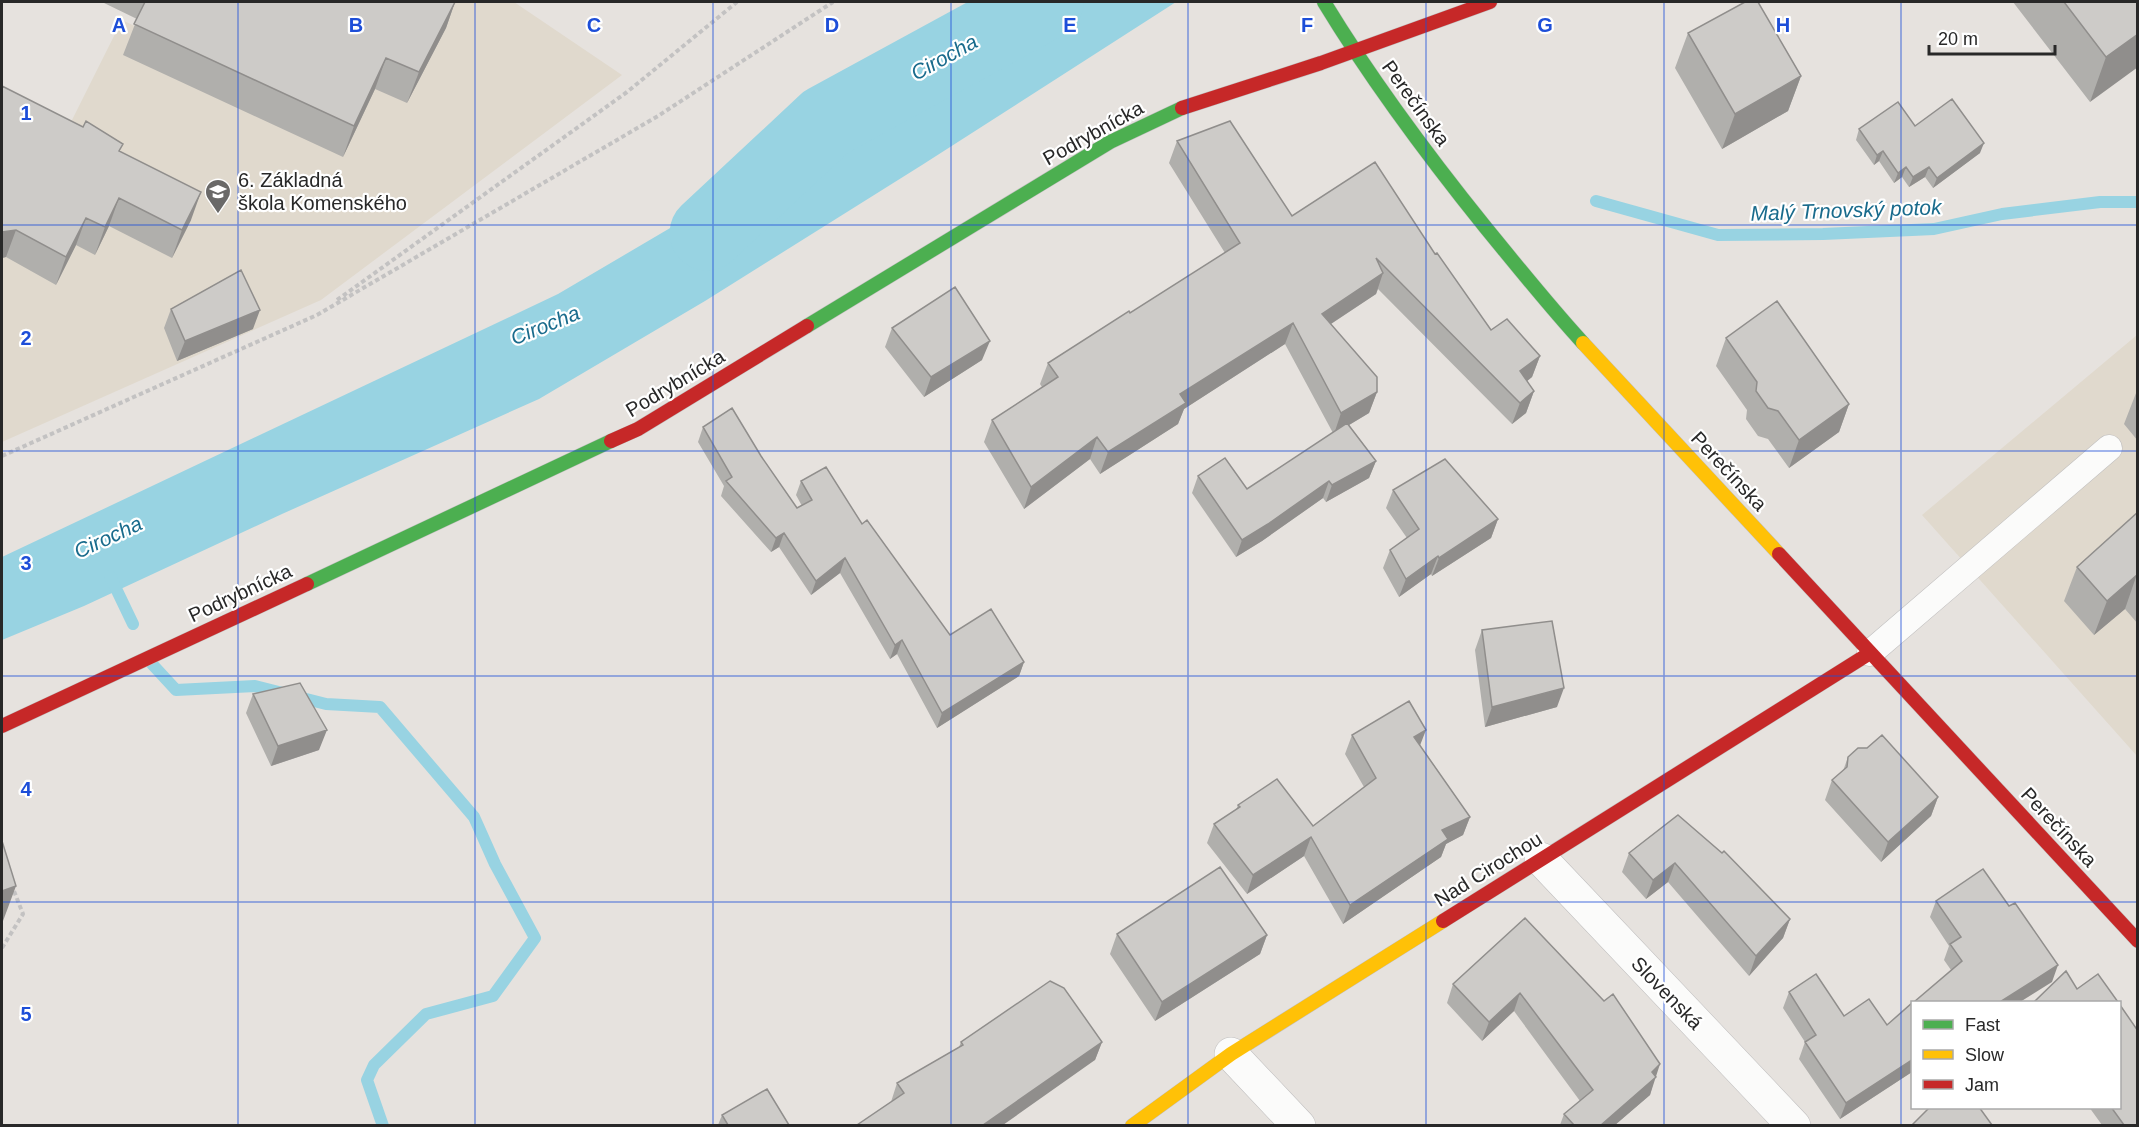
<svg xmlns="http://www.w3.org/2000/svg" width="2139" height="1127" font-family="Helvetica,sans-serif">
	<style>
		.education { fill: #e0d9cd }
		.water { fill: #98d3e2 }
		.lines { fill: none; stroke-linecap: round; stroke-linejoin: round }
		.stream { stroke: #98d3e2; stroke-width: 12 }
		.river { stroke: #98d3e2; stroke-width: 75 }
		.lane-casing { stroke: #c0bfbf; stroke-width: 27 }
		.street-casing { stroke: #c0bfbf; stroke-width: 34 }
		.fast-casing { stroke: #c0bfbf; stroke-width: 15 }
		.slow-casing { stroke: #c0bfbf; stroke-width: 15 }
		.jam-casing { stroke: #c0bfbf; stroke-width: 15 }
		.path { stroke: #c3c2c2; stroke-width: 4; stroke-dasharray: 4.5 3; stroke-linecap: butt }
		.lane { stroke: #fbfbfa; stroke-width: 26 }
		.street { stroke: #fbfbfa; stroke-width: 33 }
		.fast { stroke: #4caf50; stroke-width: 14 }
		.slow { stroke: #ffc107; stroke-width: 14 }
		.jam { stroke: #c62828; stroke-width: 14 }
		.wall { fill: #b0afac }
		.shaded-wall { fill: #908e8c }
		.building { fill: #cdcbc8; stroke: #908e8c; stroke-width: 1.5 }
		.grid { fill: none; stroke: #1d4ed8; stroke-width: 1.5; stroke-opacity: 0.55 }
		.labels { text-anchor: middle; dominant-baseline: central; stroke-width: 4.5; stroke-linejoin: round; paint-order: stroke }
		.street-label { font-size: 20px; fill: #282828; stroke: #fff }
		.poi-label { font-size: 20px; fill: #282828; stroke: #fff; text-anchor: start }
		.water-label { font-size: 21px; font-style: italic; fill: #196b8c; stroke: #fff }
		.grid-label { font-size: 20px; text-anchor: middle; font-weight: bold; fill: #1d4ed8; stroke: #fff; stroke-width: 4.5; stroke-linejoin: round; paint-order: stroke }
	</style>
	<rect width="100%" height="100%" fill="#e6e2de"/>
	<path class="education" d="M187 2H514L622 75 321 300 2 442V96L67 130 122 20 166 41Z
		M2137 335V756L1922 515Z"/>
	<path class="water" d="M1022 2H1176L922 165 705 301 539 399 282 514 84 606 2 640V557L558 294 864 114Z"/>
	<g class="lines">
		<path class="stream" d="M1596 201 1718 235 1823 234 1934 229 2002 214 2100 202H2138
			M110 576 133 624
			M152 664 176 690 255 686 326 704 380 707 474 817 495 864 535 938 493 996 426 1014 374 1065 367 1080 383 1126"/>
		<path class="river" d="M707 233 826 122 1046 2"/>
		<defs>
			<path id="lane" d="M1870 653 2109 448"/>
			<path id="street" d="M1541 859 1794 1126
				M1231 1054 1299 1126"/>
			<path id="fast" d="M1324 2C1372 81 1428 156 1486 228 1518 267 1549 306 1583 343
				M807 326 1110 142 1182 108
				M307 584 611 441"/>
			<path id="slow" d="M1583 343 1779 554
				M1132 1126 1231 1054 1443 921"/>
			<path id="jam" d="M1182 108 1321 63 1490 2
				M611 441 638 429 807 326
				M1779 554 2138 941
				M2 726 307 584
				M1443 921 1870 653"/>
		</defs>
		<use href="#lane" class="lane-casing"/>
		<use href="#street" class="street-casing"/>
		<use href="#fast" class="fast-casing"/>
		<use href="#slow" class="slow-casing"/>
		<use href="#jam" class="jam-casing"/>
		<path class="path" d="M337 300 627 92 737 2
			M2 456 317 315 658 116 833 2
			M2 948 23 914 12 886"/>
		<use href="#lane" class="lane"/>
		<use href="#street" class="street"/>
		<use href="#fast" class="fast"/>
		<use href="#slow" class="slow"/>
		<use href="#jam" class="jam"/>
	</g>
	<path class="wall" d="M102 2H455L446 28 407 103 375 89 343 157 123 55 137 19Z
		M2013 2H2138L2090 102Z
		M1688 33 1801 76 1788 111 1722 149 1675 68Z
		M2 86 120 152 191 220 172 258 109 226 95 255 76 245 56 285 6 257 2 258Z
		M1915 126 1980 153 1933 188 1925 177 1909 187 1902 177 1894 183 1879 161 1874 165 1856 140 1859 129Z
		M1177 141 1292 216 1435 254 1491 330 1540 356 1532 377 1527 381 1534 391 1526 413 1512 424 1378 289 1376 294 1331 324 1377 392 1369 413 1349 425 1376 461 1369 478 1326 502 1323 498 1262 541 1236 557 1192 493 1198 476 1247 489 1333 433 1285 344 1184 409 1178 424 1100 474 1090 459 1024 509 984 442 992 420 1042 387 1040 384 1048 363 1130 313 1225 253 1169 163Z
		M171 309 253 329 177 361 164 328Z
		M892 328 982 360 924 397 885 347Z
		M1726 338 1849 404 1839 432 1789 468 1768 439 1758 436 1746 419 1747 410 1716 366Z
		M2138 388V441L2124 424Z
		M703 427 761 456 797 508 802 506 796 495 801 481 862 524 950 635 1024 662 1019 676 937 728 897 654 890 659 840 573 811 595 779 547 771 552 721 496 724 486 698 442Z
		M1393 490 1498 519 1491 538 1432 576 1431 574 1399 597 1383 568 1390 550 1407 538 1386 508Z
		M2138 512V624L2125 609 2094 635 2064 601 2077 567Z
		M1482 630 1557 707 1485 727 1475 650Z
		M253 694 319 750 271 766 246 713Z
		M1352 735 1420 745 1470 817 1463 835 1446 844 1441 857 1343 924 1304 856 1247 894 1207 843 1214 824 1236 810 1238 805 1313 826 1364 787 1345 754Z
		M1867 748 1938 797 1931 816 1881 862 1825 800 1832 780 1843 771 1848 757Z
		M1678 815 1790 919 1783 938 1749 976 1668 882 1646 899 1622 872 1629 853Z
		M1936 901 2052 982 1951 970 1944 960 1949 946 1930 917Z
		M1525 918 1655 1076 1650 1095 1615 1125H1560L1564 1114 1580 1101 1514 1011 1482 1041 1447 1003 1453 984Z
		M1117 934 1267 935 1260 954 1155 1021 1110 954Z
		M1789 992 1844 1016 1887 1025 1912 1003V1072L1840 1119 1799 1059 1805 1042 1783 1008Z
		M961 1042H1102L1095 1060 891 1102 897 1083 959 1047Z
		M2089 1107H2120L2138 1125H2102Z
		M722 1115 789 1125H718Z"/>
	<path class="shaded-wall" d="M455 2 446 28 407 103 419 72Z
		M2138 34V67L2090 102 2106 57Z
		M386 58 375 89 343 157 354 126Z
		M1801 76 1788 111 1722 149 1735 114Z
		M1984 143 1980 153 1933 188 1937 178Z
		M1883 151 1879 161 1874 165 1877 155Z
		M1906 167 1902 177 1894 183 1898 173Z
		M1929 167 1925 177 1909 187 1913 177Z
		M201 192 191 220 172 258 182 230Z
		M119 198 109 226 95 255 105 227Z
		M86 218 76 245 56 285 66 257Z
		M16 230 6 257 2 258V232Z
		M1383 273 1376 294 1314 335 1322 314Z
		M260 310 253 329 177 361 185 341Z
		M1293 323 1285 344 1184 409 1178 424 1100 474 1108 452 1180 394Z
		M990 341 982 360 924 397 931 377Z
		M1540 356 1532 377 1512 393 1520 371Z
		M1534 391 1526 413 1512 424 1520 403Z
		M1377 392 1369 413 1334 434 1341 413Z
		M1849 404 1839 432 1789 468 1799 440Z
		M1097 437 1090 459 1024 509 1031 487Z
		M1376 461 1369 478 1326 502 1332 485Z
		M1329 481 1323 498 1262 541 1236 557 1242 540Z
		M1498 519 1491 538 1432 576 1439 558Z
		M784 533 779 547 771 552 776 538Z
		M1438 556 1431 574 1399 597 1406 579Z
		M845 558 840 573 811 595 816 581Z
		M2137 574 2125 609 2094 635 2107 601Z
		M902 640 897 654 890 659 895 645Z
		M1024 662 1019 676 937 728 942 713Z
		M1564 688 1557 707 1485 727 1492 707Z
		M327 730 319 750 271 766 278 746Z
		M1426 730 1419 748 1414 737Z
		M1938 797 1931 816 1881 862 1888 842Z
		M1470 817 1463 835 1446 844 1441 857 1343 924 1350 905 1442 830Z
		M1311 837 1304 856 1247 894 1253 875Z
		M1675 863 1668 882 1646 899 1653 880Z
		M16 886 3 921H2V891Z
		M1790 919 1783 938 1749 976 1756 956Z
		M1267 935 1260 954 1155 1021 1162 1002Z
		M2058 965 2052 982 2020 1002H2000Z
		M1520 993 1514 1011 1482 1041 1489 1022Z
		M1102 1042 1095 1060 1003 1125H983Z
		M1912 1060V1072L1840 1119 1846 1103Z
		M1660 1064 1650 1095 1615 1125H1601Z"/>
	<path class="building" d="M145 2H455L419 72 386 58 354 126 134 24Z
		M1745 2H1758L1801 76 1735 114 1688 33Z
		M2064 2H2138V34L2106 57Z
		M2 86 83 127 86 121 123 144 119 151 201 192 182 230 119 198 105 227 86 218 66 257 16 230 2 232Z
		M1952 99 1984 143 1937 178 1929 167 1913 177 1906 167 1898 173 1883 151 1877 155 1859 129 1898 102 1915 126Z
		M1230 121 1292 216 1375 162 1435 254 1437 253 1491 330 1507 319 1540 356 1520 371 1534 391 1520 403 1376 258 1383 273 1322 314 1377 377V392L1341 413 1293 323 1180 394 1186 403 1108 452 1097 437 1031 487 992 420 1058 377 1048 363 1129 311 1130 313 1240 243 1177 141Z
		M241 270 260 310 185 341 171 309Z
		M955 287 990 341 931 377 892 328Z
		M1777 301 1849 404 1799 440 1778 411 1768 408 1756 391 1757 382 1726 338Z
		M732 408 761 456 797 508 812 500 801 481 826 467 862 524 867 520 950 635 991 609 1024 662 942 713 902 640 895 645 845 558 816 581 784 533 776 538 726 481 732 477 703 427Z
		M1347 423 1376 461 1332 485 1329 481 1268 524 1242 540 1198 476 1225 458 1247 489Z
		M1445 459 1498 519 1439 558 1438 556 1406 579 1390 550 1419 529 1393 490Z
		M2138 512V574L2107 601 2077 567Z
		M1552 621 1564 688 1492 707 1482 630Z
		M300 683 327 730 278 746 253 694Z
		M1409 701 1426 730 1414 737 1470 817 1442 830 1448 839 1350 905 1311 837 1253 875 1214 824 1240 807 1238 805 1277 779 1313 826 1376 778 1352 735Z
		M1882 735 1938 797 1888 842 1832 780 1847 767 1848 757 1858 748H1867Z
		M1678 815 1722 853 1724 851 1790 919 1756 956 1675 863 1653 880 1629 853Z
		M2 841 16 886 2 891Z
		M1220 867 1267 935 1162 1002 1117 934Z
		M1983 869 2009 906 2015 903 2058 965 2000 1002H1914L1962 961 1950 944 1961 937 1936 901Z
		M1525 918 1604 1001 1613 994 1660 1064 1652 1072 1656 1077 1601 1125H1574L1564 1114 1593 1090 1520 993 1489 1022 1453 984Z
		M2066 971 2077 989 2098 974 2118 1002H2034Z
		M1816 974 1844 1016 1869 999 1887 1025 1912 1003V1060L1846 1103 1805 1042 1816 1035 1789 992Z
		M1050 981 1064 988 1102 1042 983 1125H857L904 1093 897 1083 963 1045 961 1042Z
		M2120 1005 2138 1031V1125H2124L2111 1107H2120Z
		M767 1089 789 1125H728L722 1115Z
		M1930 1107H1979L1992 1125H1912Z"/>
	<path class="grid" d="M238 2V1126M475 2V1126M713 2V1126M951 2V1126M1188 2V1126M1426 2V1126M1664 2V1126M1901 2V1126M2 225H2138M2 451H2138M2 676H2138M2 902H2138"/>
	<defs>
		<symbol id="school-pin" viewBox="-11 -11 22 30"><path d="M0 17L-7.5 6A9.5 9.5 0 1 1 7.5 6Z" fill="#6a6968" stroke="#fff"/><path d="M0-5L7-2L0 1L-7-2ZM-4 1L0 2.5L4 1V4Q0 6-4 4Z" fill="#fff"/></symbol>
	</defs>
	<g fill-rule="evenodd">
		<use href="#school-pin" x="203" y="177" width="30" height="40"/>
	</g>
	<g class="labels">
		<g class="street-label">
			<text transform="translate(1416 103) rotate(54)">Perečínska</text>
			<text transform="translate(1093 133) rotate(-29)">Podrybnícka</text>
			<text transform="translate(675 383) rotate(-31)">Podrybnícka</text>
			<text transform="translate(1729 471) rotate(47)">Perečínska</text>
			<text transform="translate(240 593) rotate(-25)">Podrybnícka</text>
			<text transform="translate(2059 827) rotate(47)">Perečínska</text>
			<text transform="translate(1488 869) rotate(-32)">Nad Cirochou</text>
			<text transform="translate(1667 993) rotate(46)">Slovenská</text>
		</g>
		<g class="poi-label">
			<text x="238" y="180">6. Základná<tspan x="238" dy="23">škola Komenského</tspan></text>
		</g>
		<g class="water-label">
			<text transform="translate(944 57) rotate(-29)">Cirocha</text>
			<text transform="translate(1846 210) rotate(-2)">Malý Trnovský potok</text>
			<text transform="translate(545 325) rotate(-22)">Cirocha</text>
			<text transform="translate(108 537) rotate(-25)">Cirocha</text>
		</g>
	</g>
	<g class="grid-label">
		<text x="119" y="32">A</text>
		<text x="356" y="32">B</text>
		<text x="594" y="32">C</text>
		<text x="832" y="32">D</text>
		<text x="1070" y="32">E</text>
		<text x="1307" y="32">F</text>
		<text x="1545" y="32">G</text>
		<text x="1783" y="32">H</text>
		<text x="26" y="120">1</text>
		<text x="26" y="345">2</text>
		<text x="26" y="570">3</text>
		<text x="26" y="796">4</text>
		<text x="26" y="1021">5</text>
	</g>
	<rect width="2139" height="1127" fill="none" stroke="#282828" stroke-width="6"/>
	<rect x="1911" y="1001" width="210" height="108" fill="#ffffff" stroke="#a9a9a9" stroke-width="1.5"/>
	<rect x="1923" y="1020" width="30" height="9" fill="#4caf50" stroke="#a9a9a9" stroke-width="1.5"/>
	<text x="1965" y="1031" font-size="18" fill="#282828">Fast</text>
	<rect x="1923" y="1050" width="30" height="9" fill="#ffc107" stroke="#a9a9a9" stroke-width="1.5"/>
	<text x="1965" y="1061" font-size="18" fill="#282828">Slow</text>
	<rect x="1923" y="1080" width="30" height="9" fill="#c62828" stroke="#a9a9a9" stroke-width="1.5"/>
	<text x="1965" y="1091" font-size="18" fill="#282828">Jam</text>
	<path d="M1929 45v9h126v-9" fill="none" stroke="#282828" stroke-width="3"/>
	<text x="1938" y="45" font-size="18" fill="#282828" stroke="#ffffff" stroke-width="4.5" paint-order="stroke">20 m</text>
</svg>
